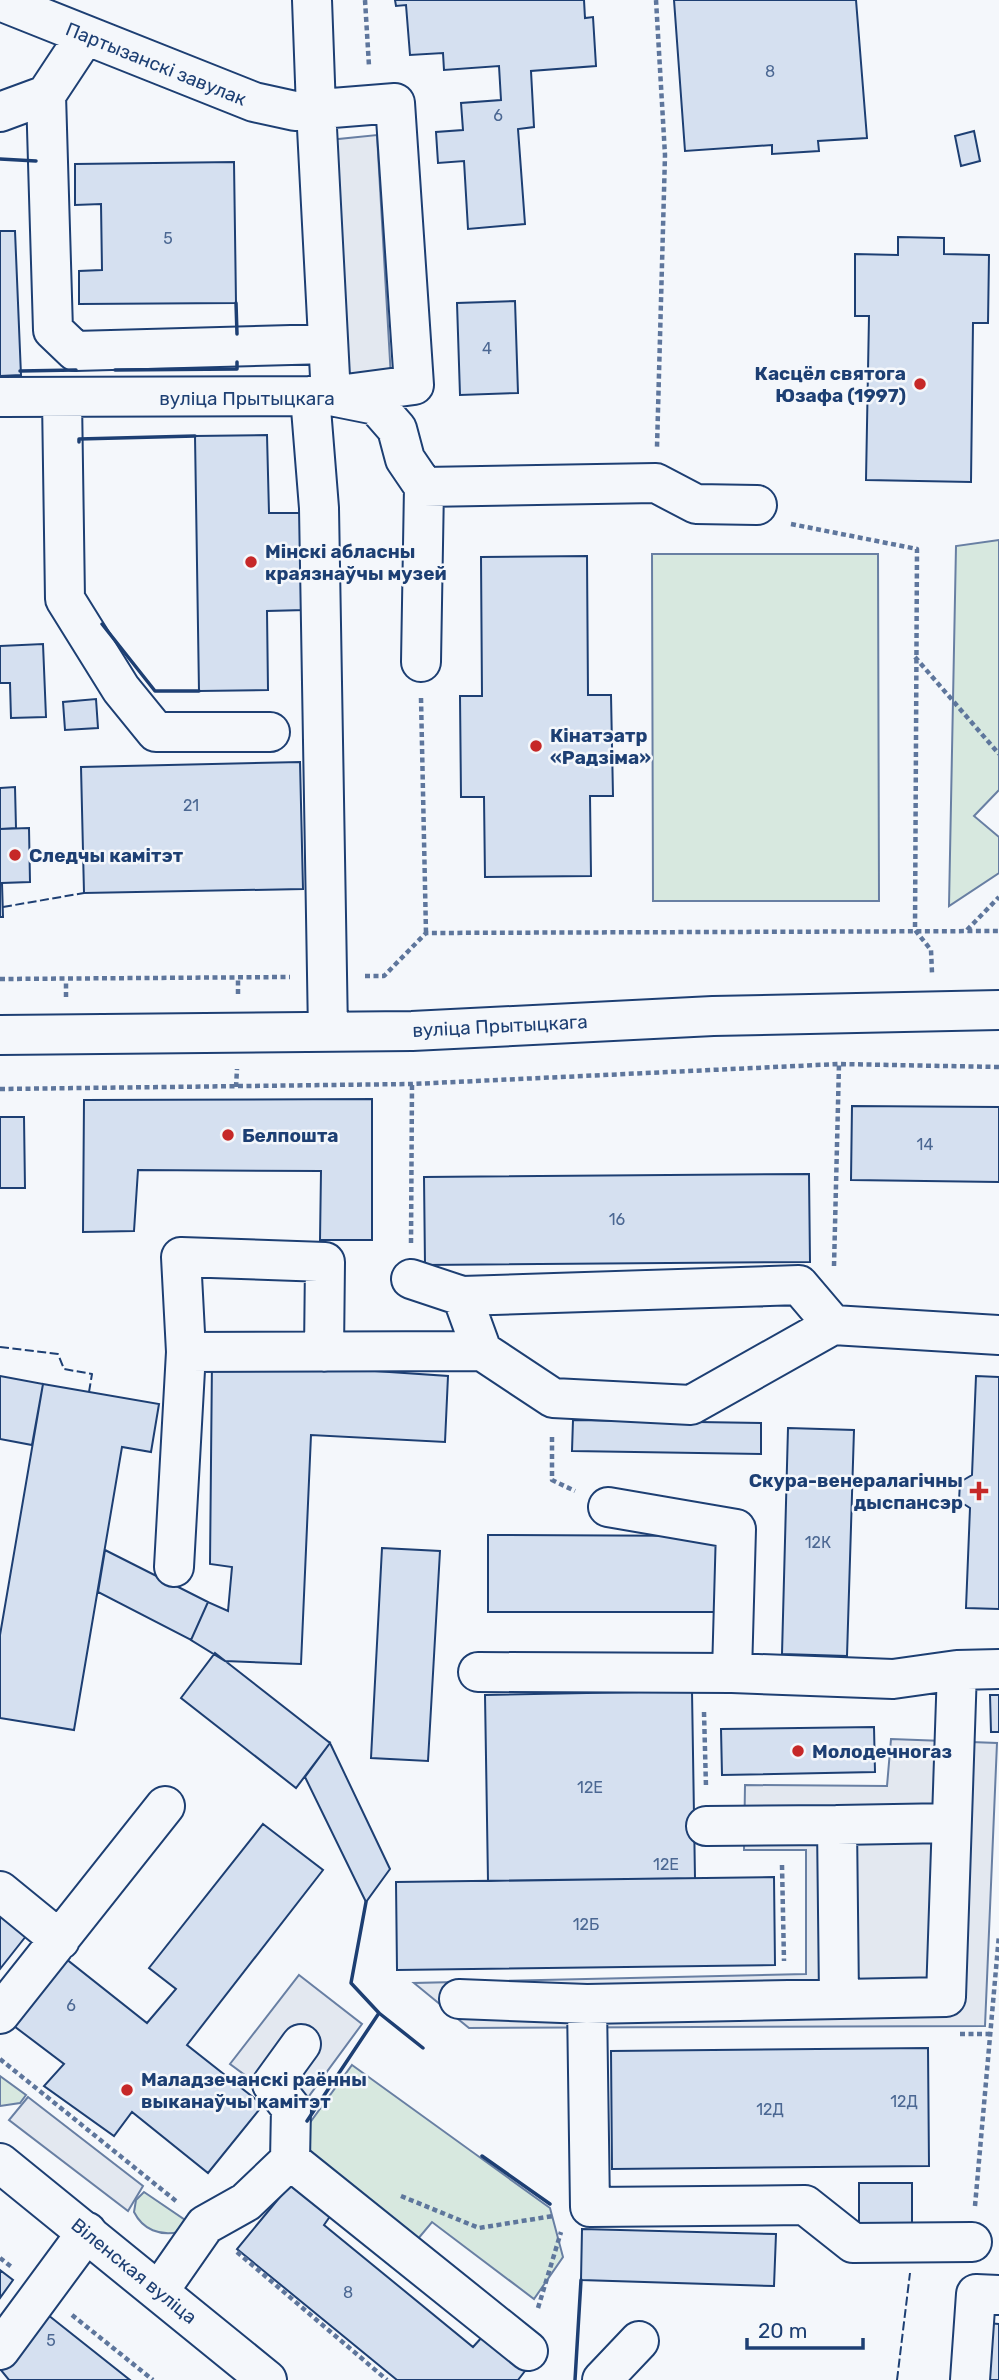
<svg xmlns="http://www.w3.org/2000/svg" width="999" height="2380" font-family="Rubik,sans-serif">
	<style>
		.green { fill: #d7e8df; stroke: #687fa3; stroke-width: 2 }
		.parking { fill: #e3e8f0; stroke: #687fa3; stroke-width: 2 }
		.building { fill: #d5e0f0; stroke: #1d3f73; stroke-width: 2 }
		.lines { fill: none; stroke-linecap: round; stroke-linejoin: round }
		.minor-casing { stroke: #1d3f73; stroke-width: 42 }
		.major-casing { stroke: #1d3f73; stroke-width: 42 }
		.path { stroke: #5e769c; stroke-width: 4.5; stroke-dasharray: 5 3.5; stroke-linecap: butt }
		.minor { stroke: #f4f7fb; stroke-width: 38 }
		.major { stroke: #f4f7fb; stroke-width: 38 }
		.fence { stroke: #1d3f73; stroke-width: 2; stroke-dasharray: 9 3.5; stroke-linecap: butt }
		.wall { stroke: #1d3f73; stroke-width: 3.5 }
		.poi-dot { fill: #c62828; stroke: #f4f7fb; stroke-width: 2.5 }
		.labels { text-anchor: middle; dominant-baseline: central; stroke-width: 5; stroke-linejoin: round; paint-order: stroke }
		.number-label { font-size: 16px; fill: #4b6792 }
		.street-label { font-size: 19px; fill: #1d3f73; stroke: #f4f7fb }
		.poi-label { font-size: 19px; font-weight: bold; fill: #1d3f73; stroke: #f4f7fb; text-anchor: start }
	</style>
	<rect width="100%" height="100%" fill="#f4f7fb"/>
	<path class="green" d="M999 540V790L974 816 999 837V873L949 906 956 546Z
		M652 554H878L879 901H653Z
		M352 2065 550 2208 563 2257 534 2299 432 2222 417 2240 304 2154 301 2135Z
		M0 2076 26 2095 20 2103 0 2106Z
		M144 2192 188 2222 179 2232C160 2236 143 2230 134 2212L136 2200Z"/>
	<path class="parking" d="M377 135 391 378 344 382 329 140Z
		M891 1739 997 1743 985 2026 469 2028 414 1983 806 1974V1850H744L745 1785 887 1786Z
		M299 1975 362 2024 309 2096 277 2099 230 2064Z
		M28 2097 143 2186 128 2211 9 2120Z"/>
	<path class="building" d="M395 0H584L585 18 593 17 596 66 531 71 534 127 518 129 525 224 468 229 464 161 438 163 436 132 463 130 461 103 501 100 499 66 444 70 443 53 410 55 406 5 396 6Z
		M674 0H856L867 138 818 141 819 151 772 154V145L685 151Z
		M974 131 980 161 961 166 955 136Z
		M234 162 236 303 79 304V271L102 270 101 204 75 205V164Z
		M0 231H15L21 375 0 376Z
		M898 237 944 238V254L989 255 988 323H973L971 482 866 480 869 316H855V254L898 255Z
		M515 301 518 393 460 395 457 303Z
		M267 435 269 513H300L305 610 267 611 268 690 199 691 195 436Z
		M587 556 588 695H611L613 796H590L591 876 485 877 484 797H461L460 696H482L481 557Z
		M43 644 46 717 11 718 10 683H0V646Z
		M96 699 98 728 65 730 63 702Z
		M300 762 303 889 84 893 81 767Z
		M15 787 16 828 0 829V788Z
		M29 828 30 882 2 883 3 917H0V829Z
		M372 1099V1240H320L321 1171 138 1170 134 1231 83 1232 84 1100Z
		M852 1106 999 1107V1182L851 1180Z
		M0 1117H24L25 1188H0Z
		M809 1174 810 1262 425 1265 424 1177Z
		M212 1360 448 1376 445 1442 311 1435 301 1664 225 1661 191 1640 208 1602 228 1611 232 1567 210 1564Z
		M0 1376 43 1384 32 1445 0 1439Z
		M976 1376 999 1377V1609L966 1608 970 1508 959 1501 960 1482 972 1475Z
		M43 1384 159 1404 151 1452 122 1447 74 1730 0 1718V1635Z
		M573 1420 761 1423V1454L572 1451Z
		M788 1428 854 1430 847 1656 782 1654Z
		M488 1535 717 1536V1612H488Z
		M382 1548 440 1551 428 1761 371 1758Z
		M105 1550 208 1602 191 1640 98 1592Z
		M215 1653 330 1743 296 1788 181 1698Z
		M692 1691 695 1878 488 1881 485 1695Z
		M990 1695H999V1732H991Z
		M874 1727 875 1772 722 1775 721 1729Z
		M330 1743 390 1869 366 1902 305 1777Z
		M263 1824 323 1870 187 2045 263 2105 208 2173 132 2112 114 2136 44 2086 64 2064 6 2020 61 1955 147 2023 176 1989 149 1968Z
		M774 1877 775 1965 397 1970 396 1882Z
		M0 1906 30 1931 0 1969Z
		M928 2048 929 2166 612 2169 611 2051Z
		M294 2180 333 2212 324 2225 473 2347 483 2336 525 2371 518 2380H397L237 2249Z
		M859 2183H912V2230L859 2231Z
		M582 2229 776 2234 774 2286 581 2280Z
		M0 2270 13 2280 0 2298Z
		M43 2311 130 2380H9L0 2369Z
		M987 2323 999 2324V2380H983Z"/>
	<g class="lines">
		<defs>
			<path id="minor" d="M0 1 254 102 295 111 395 103 414 385 331 396 316 109 312 0
				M46 95 53 330 75 351 328 344
				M0 112 46 95 85 36
				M310 396 319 508 328 1032
				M0 397 331 396 376 405 397 429 405 459 424 487 656 483 696 504 757 505
				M62 399 65 599 121 689 156 732H270
				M421 662 424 487
				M0 1035 412 1031 713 1016 999 1010
				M411 1279 462 1296 799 1285 833 1325
				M462 1296 482 1351 553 1398 691 1405 833 1325 999 1335
				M186 1352 181 1257 325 1262 324 1352
				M608 1507 736 1529 732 1673
				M174 1567 186 1352 482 1351
				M478 1672 732 1673 893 1679 957 1670
				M706 1826 837 1825
				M0 1891 60 1940
				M839 1997 837 1825 951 1823
				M459 1999 587 2004 946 1997 957 1670 999 1669
				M587 2004 590 2207 805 2205 853 2243 972 2242
				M0 2014 165 1806
				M290 2160 291 2108 272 2084 301 2044
				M159 2291 205 2225 246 2202 290 2160 528 2351
				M0 2350 87 2232
				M602 2380 639 2341
				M970 2380 976 2294 999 2295"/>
			<path id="major" d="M0 2163 267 2380"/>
		</defs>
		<use href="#minor" class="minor-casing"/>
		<use href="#major" class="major-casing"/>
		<path class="path" d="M365 0 369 66
			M656 0 665 155 657 447
			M791 524 917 549 915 930 931 950 932 973
			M915 657 999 754
			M421 698 426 933
			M967 930 999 897
			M365 976H384L426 933 999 931
			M0 979 290 977
			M238 994V978
			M66 997V980
			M236 1087 237 1069
			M0 1089 412 1084 839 1064 999 1067
			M411 1243 412 1084
			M834 1266 839 1064
			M552 1437V1480L575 1491
			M704 1712 706 1787
			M782 1865 784 1961
			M960 2034H989
			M0 2059 176 2201
			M401 2196 479 2228 553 2216
			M975 2206 999 1935
			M237 2252 387 2380
			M0 2258 13 2268
			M538 2308 561 2232
			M72 2315 153 2380"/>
		<use href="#minor" class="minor"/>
		<use href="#major" class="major"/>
		<path class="fence" d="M3 907 84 893
			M0 1347 58 1354 64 1369 92 1374 89 1392
			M897 2380 910 2273"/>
		<path class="wall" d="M0 159 36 161
			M236 303 237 334
			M115 370 237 369V362
			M20 371 76 370
			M79 442V439L195 436
			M102 624 155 691H199
			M379 2013 423 2048
			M307 2121 379 2013 351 1983 366 1902
			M482 2156 550 2204
			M575 2380 581 2280"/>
	</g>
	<g class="poi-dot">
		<circle cx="920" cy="384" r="7"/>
		<circle cx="251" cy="562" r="7"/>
		<circle cx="536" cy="746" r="7"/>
		<circle cx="15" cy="855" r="7"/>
		<circle cx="228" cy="1135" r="7"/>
		<path d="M975.5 1480.5h7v7h7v7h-7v7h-7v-7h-7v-7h7z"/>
		<circle cx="798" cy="1751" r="7"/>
		<circle cx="127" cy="2090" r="7"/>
	</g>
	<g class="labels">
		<g class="number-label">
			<text x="770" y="71">8</text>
			<text x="498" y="115">6</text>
			<text x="168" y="238">5</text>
			<text x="487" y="348">4</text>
			<text x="191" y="805">21</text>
			<text x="925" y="1144">14</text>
			<text x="617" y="1219">16</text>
			<text x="818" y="1542">12К</text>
			<text x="590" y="1787">12Е</text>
			<text x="666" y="1864">12Е</text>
			<text x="586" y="1924">12Б</text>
			<text x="71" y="2005">6</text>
			<text x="904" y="2101">12Д</text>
			<text x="770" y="2109">12Д</text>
			<text x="348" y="2292">8</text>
			<text x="51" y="2340">5</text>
		</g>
		<g class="street-label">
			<text transform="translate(156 64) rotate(22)">Партызанскі завулак</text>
			<text x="247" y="398">вуліца Прытыцкага</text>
			<text transform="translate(500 1026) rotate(-3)">вуліца Прытыцкага</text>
			<text transform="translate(134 2271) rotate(39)">Віленская вуліца</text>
		</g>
		<g class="poi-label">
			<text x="906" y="373" text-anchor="end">Касцёл святога<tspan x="906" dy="22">Юзафа (1997)</tspan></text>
			<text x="265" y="551">Мінскі абласны<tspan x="265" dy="22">краязнаўчы музей</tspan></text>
			<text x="550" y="735">Кінатэатр<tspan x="550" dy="22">«Радзіма»</tspan></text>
			<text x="29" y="855">Следчы камітэт</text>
			<text x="242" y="1135">Белпошта</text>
			<text x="963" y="1480" text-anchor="end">Скура-венералагічны<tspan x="963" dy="22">дыспансэр</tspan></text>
			<text x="812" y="1751">Молодечногаз</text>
			<text x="141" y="2079">Маладзечанскі раённы<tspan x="141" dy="22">выканаўчы камітэт</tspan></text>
		</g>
	</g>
	<path d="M747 2338v10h116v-10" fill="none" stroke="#1d3f73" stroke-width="3.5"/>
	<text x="758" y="2338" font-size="21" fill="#1d3f73" stroke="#f4f7fb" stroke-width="5" paint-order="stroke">20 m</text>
</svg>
